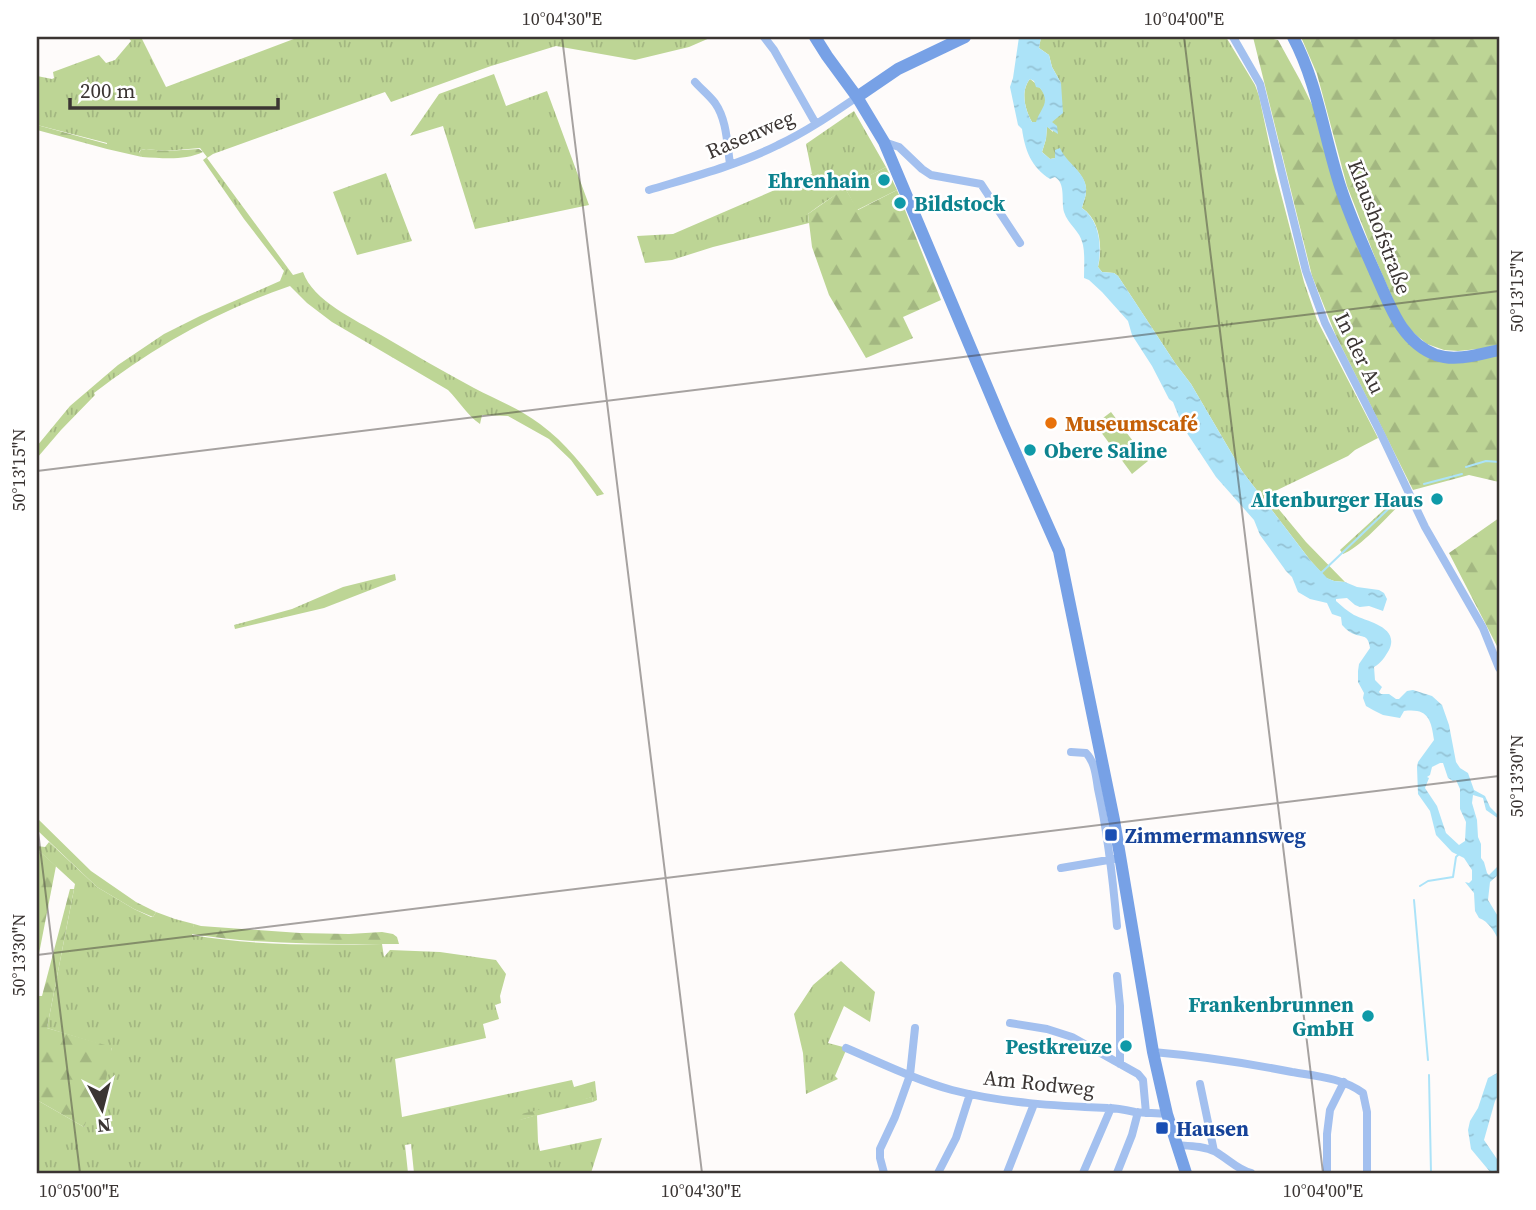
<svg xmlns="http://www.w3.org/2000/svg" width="1536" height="1210" font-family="'Source Serif 4',serif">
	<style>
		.grass { fill: url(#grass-tufts) }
		.forest { fill: url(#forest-firs) }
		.park { fill: #bdd595 }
		.water { fill: url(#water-ripples); fill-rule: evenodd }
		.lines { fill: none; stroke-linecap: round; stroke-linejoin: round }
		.stream { stroke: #ace3f8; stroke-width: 2 }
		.street { stroke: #a3c0ef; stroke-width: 8 }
		.secondary { stroke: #77a1e6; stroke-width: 12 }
		.ticks { fill: none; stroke: #3b3533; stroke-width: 2; stroke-opacity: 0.45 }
		.culture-dot { fill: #0f9aa8; stroke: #fff; stroke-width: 2.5 }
		.food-dot { fill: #e8710a; stroke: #fff; stroke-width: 2.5 }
		.transit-dot { fill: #1a4fb4; stroke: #fff; stroke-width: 2.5 }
		.labels { text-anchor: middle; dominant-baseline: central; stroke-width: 5; stroke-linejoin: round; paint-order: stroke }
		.street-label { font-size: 21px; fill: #3b3533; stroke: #fff }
		.culture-label { font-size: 21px; font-weight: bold; fill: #0d838f; stroke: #fff; text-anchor: end }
		.food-label { font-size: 21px; font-weight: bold; fill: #c56008; stroke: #fff; text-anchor: start }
		.transit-label { font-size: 21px; font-weight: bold; fill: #164399; stroke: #fff; text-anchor: start }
		.neatline { fill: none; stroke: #3b3533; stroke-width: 2.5 }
		.ticks-label { font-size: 18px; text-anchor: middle; fill: #3b3533 }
	</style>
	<defs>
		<pattern id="grass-tufts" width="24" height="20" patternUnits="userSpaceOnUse" patternTransform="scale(1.75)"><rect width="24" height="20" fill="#bdd595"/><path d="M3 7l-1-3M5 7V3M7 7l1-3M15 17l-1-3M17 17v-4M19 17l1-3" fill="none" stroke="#a3b781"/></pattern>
		<pattern id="forest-firs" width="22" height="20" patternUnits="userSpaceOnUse" patternTransform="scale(1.75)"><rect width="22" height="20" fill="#bdd595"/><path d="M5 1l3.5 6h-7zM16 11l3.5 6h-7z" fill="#a3b781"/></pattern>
		<pattern id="water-ripples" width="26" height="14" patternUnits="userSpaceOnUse" patternTransform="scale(1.75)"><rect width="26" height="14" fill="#ace3f8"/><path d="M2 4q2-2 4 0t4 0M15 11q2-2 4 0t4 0" fill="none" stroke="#95c3d5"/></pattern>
	</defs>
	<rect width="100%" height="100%" fill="#fefbfa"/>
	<path class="grass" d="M128 37H141L166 87 299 37H712L689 47 635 60 556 46 491 66 391 102 385 92 213 154 207 158 293 275 303 272C313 301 356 320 381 335 412 353 442 371 474 388 495 399 520 409 540 424 566 443 585 468 604 494L597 496 571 460 549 439 508 416 482 415 480 424C467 415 459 401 448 390L332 322 307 303 290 286C219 310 153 347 94 393L95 395 61 430 37 458V446L70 406 118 365 164 334 200 316 280 281 284 271 244 219 203 160 207 157 200 148 165 151 146 149 141 150 139 152 142 157 107 149V143L37 125V76L52 79 54 78 53 72 99 55 106 63 115 60 131 41Z
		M1041 37H1226L1255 85 1259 96 1275 171 1304 282 1317 320 1378 438 1355 450 1348 456 1267 495 1306 542 1345 582 1334 581 1326 578 1310 560 1242 471 1191 384 1175 363 1118 276 1114 273 1102 272 1098 267C1103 247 1100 220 1082 208 1083 203 1086 197 1086 191 1088 177 1066 158 1055 151L1056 158 1050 159 1042 152 1046 139 1047 126 1053 132 1052 122 1061 83 1052 67 1049 55 1039 48Z
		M494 74 506 106 547 91 589 205 475 229 443 126 410 136 439 94Z
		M1030 79C1038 85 1049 94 1045 105 1043 111 1039 115 1037 122H1032C1025 110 1020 91 1030 79Z
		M854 111 886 167C859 181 833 195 808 214L809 223 713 247 672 260 645 263 637 236 673 234 812 174 806 144Z
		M386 173 412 241 357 255 333 192Z
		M1400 495 1405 499C1390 514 1360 548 1343 554L1340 550Z
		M395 574 396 580 324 608 235 629 234 625 292 609 343 587Z
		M49 842 97 887 134 909 151 917H153L156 912 175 919 194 924 192 935C254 946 319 945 382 944L384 957 390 950 440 952 496 960 506 974 500 996 501 1003 495 1005 499 1019 483 1024 486 1038 395 1059 402 1117 572 1080 574 1087 595 1081 597 1100 593 1102 592 1097 519 1120 537 1115 538 1142 540 1151 602 1138 591 1173H414L411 1144 405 1145 408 1173H37V1100L84 1127 112 1048 47 1028 75 884 37 849V846L45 847Z
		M841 961 875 992 870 1022 844 1006 828 1043 847 1048 835 1076 838 1079 806 1094 803 1053 794 1014 813 985Z"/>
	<path class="forest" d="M1253 37H1264L1278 40 1300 80 1320 121 1356 233 1422 352 1499 356V482L1469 475 1413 490 1336 336 1312 276Z
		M1301 37H1499V347L1458 351 1444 350 1427 344 1410 330 1395 304 1376 260 1347 186 1317 74Z
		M37 125 107 144 108 147 107 149 37 130Z
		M146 149 165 151 199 149 203 152C184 161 162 158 142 157L139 153 141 150Z
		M845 188 858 210 897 190 941 300 903 317 913 338 866 358 829 295 812 247 808 214Z
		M1499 518V650L1449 553Z
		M37 818 91 871 136 902 156 912 153 917 134 909 97 887 37 830Z
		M37 849 56 866 37 964Z
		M70 889H74L47 1028 112 1047 106 1080 84 1127 37 1100V996H42Z
		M194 924 201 926 300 933 349 934 382 932 393 934 397 937 399 944C330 944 260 945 191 934Z
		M592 1097 593 1102 518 1120 517 1115Z"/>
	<path class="park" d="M886 167 897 190 857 210 845 188Z
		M1111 412 1148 461 1132 474 1095 424Z"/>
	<path class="water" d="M1019 37H1041L1039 48 1049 55 1052 67 1061 83 1063 113 1052 122 1057 126 1058 134 1047 127 1046 139 1042 152 1050 159 1055 158V150L1060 148C1066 163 1088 174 1086 191 1086 197 1083 203 1082 208 1100 221 1102 246 1098 267L1102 272 1114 273 1118 276 1175 363 1191 384 1242 471 1310 560 1327 578 1334 581 1345 582 1357 587 1379 590 1384 593 1387 599 1383 611 1369 606 1360 607 1355 605 1347 598 1336 599V601C1342 606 1347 611 1354 615 1368 622 1400 627 1389 650 1385 657 1381 663 1374 667L1375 680 1382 687 1379 692 1381 694H1389L1396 699H1399L1407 691 1413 690 1432 696 1442 705 1449 725 1456 762 1460 768 1468 773 1474 790 1485 796 1490 807 1499 816V819L1486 810 1483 798 1473 795 1472 803 1477 820 1478 837 1481 844V858L1484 862 1487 873 1489 875 1499 865V874L1490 882 1488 900 1499 918V941C1495 932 1488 921 1479 918L1475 911 1474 893 1465 882 1469 883 1472 880V870L1464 858 1452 852 1436 835 1430 811 1418 794 1417 767 1418 762 1434 740C1431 719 1428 708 1404 711L1400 718 1383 715 1373 710 1366 706 1363 698 1364 693 1358 682V671L1359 664 1370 648C1368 632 1361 639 1350 632 1349 632 1343 626 1342 625L1341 617 1332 614 1327 603 1310 599 1298 592 1292 577 1286 571 1260 535 1254 520 1216 477 1183 427 1173 402 1169 399 1152 366 1132 335 1128 321 1102 292 1089 280 1084 278C1084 267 1085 255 1083 245 1080 230 1068 225 1064 212 1061 200 1066 184 1055 177L1050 179C1031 167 1025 150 1022 129L1018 125 1010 87 1013 78ZM1030 79 1034 81 1036 87 1040 88C1051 103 1041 107 1036 122H1032C1025 110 1020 91 1030 79ZM1440 763H1443L1448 778 1453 781 1456 780 1460 789V809L1466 822 1465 841 1459 845 1446 833 1437 806 1425 788 1429 778 1427 777 1430 775 1432 767Z
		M1499 1072V1094L1495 1101 1484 1140 1499 1162V1173H1491L1471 1149 1468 1130 1470 1121 1478 1108 1488 1078Z"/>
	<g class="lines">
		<path class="stream" d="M691 38 695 37
			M1466 467 1486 461 1499 462
			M1424 484 1462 474
			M1321 573 1401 497
			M1420 886 1428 881 1453 877 1456 857 1460 853
			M1414 900 1428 1060
			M1429 1075 1431 1173"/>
		<path class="street" d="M764 37 774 50 816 124
			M1233 37 1260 84 1306 271 1325 323 1381 434 1425 527 1483 628 1499 668
			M695 82C701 89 709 95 715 103 727 120 727 144 730 164
			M884 142 899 147 922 169 931 175 981 184 1020 243
			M649 190C692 177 738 165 778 145 806 132 832 114 857 97
			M1071 752 1086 753C1095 762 1096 776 1098 789 1108 834 1113 880 1117 926
			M1061 868 1114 859
			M1117 976 1120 1006V1064
			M1010 1023 1047 1029 1072 1037 1138 1074 1143 1080 1146 1113
			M846 1048C881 1063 916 1080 952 1090 1003 1103 1056 1106 1108 1108 1117 1108 1126 1110 1135 1112 1145 1113 1156 1113 1167 1114
			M1153 1052C1200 1056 1246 1063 1292 1072 1316 1076 1343 1078 1363 1093L1367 1112V1173
			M1200 1084 1214 1151
			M1176 1145C1190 1146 1204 1146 1216 1152 1228 1159 1238 1170 1251 1173
			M884 1173 880 1158V1149L895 1117 910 1075 915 1028
			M938 1173 956 1138 970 1094
			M1007 1173 1034 1104
			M1083 1173 1111 1108
			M1117 1173 1132 1135 1138 1112
			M1327 1173V1134L1330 1110 1344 1082"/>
		<path class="secondary" d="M815 37 827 56 857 97 884 142 1004 427 1059 551 1114 820 1153 1052 1167 1114 1186 1173
			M1293 37C1318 84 1324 138 1341 189 1351 219 1364 248 1377 277 1391 308 1402 342 1436 355 1456 362 1480 354 1499 350
			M857 97 898 69 965 37"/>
	</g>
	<path class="ticks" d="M562 37 702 1173M1184 37 1323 1173M37 471 1499 291M37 823 80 1173M37 955 1499 776"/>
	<g class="culture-dot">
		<circle cx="884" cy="180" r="7"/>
		<circle cx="900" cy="203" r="7"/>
		<circle cx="1030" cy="450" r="7"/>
		<circle cx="1437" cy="499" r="7"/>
		<circle cx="1368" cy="1016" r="7"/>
		<circle cx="1126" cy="1046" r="7"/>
	</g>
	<circle class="food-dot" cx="1051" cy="423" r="7"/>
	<g class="transit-dot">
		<rect x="1104" y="828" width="14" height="14" rx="3.5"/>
		<rect x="1155" y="1121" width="14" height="14" rx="3.5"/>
	</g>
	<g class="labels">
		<g class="street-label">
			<text transform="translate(750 134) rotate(-23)">Rasenweg</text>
			<text transform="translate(1380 227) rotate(69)">Klaushofstraße</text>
			<text transform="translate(1360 353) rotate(64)">In der Au</text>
			<text transform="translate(1039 1083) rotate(6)">Am Rodweg</text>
		</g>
		<g class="culture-label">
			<text x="870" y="180">Ehrenhain</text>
			<text x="914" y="203" text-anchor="start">Bildstock</text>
			<text x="1044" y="450" text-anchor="start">Obere Saline</text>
			<text x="1423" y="499">Altenburger Haus</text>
			<text x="1354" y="1004">Frankenbrunnen<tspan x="1354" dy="24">GmbH</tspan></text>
			<text x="1112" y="1046">Pestkreuze</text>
		</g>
		<g class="food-label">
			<text x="1065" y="423">Museumscafé</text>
		</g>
		<g class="transit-label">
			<text x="1125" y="835">Zimmermannsweg</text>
			<text x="1176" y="1128">Hausen</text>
		</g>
	</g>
	<rect width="1536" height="1210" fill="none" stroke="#ffffff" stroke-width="77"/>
	<g transform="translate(102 1109) rotate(173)" stroke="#ffffff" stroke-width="5" paint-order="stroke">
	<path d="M0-5L12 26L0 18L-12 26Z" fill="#3b3533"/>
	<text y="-10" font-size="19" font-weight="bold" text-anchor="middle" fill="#3b3533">N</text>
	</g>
	<path d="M70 98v10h208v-10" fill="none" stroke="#3b3533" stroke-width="3.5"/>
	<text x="80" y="98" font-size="21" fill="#3b3533" stroke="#ffffff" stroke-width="5" paint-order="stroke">200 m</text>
	<rect x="38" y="38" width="1460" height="1134" class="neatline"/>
	<g class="ticks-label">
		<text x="562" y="25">10°04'30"E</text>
		<text x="1184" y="25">10°04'00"E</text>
		<text transform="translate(1517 291) rotate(-90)" y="6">50°13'15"N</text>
		<text transform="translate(19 470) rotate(-90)" y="6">50°13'15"N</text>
		<text transform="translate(1517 776) rotate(-90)" y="6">50°13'30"N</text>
		<text transform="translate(19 955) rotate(-90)" y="6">50°13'30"N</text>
		<text x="79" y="1197">10°05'00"E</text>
		<text x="701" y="1197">10°04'30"E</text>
		<text x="1323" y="1197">10°04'00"E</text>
	</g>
</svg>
